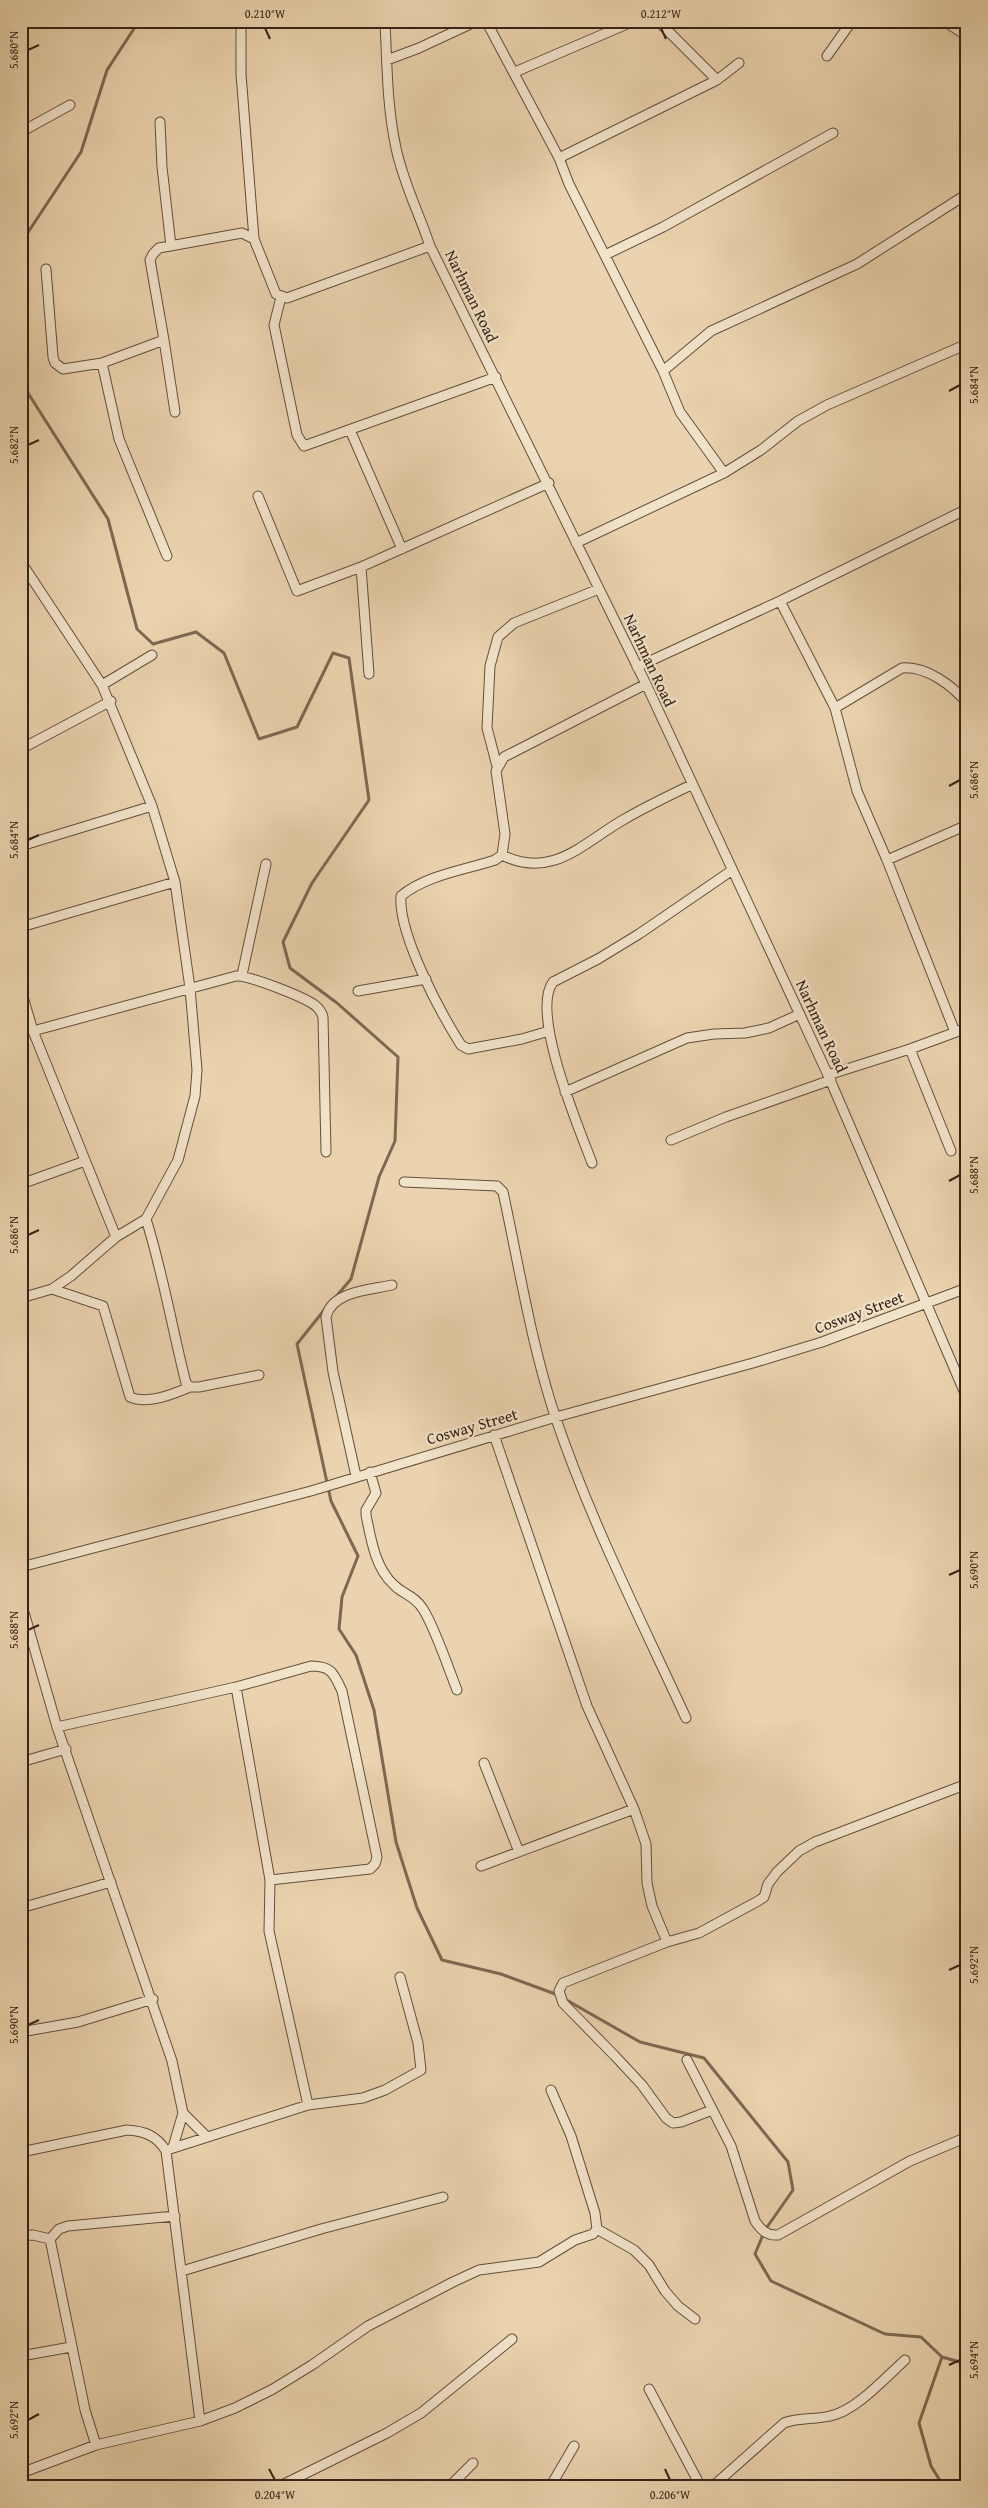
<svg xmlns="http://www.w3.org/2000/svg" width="988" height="2508" font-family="'Gentium Book Plus',serif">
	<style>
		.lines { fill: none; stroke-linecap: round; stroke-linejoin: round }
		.stream { stroke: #7e6852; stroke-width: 3 }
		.street-casing { stroke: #644e3b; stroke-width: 11 }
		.street { stroke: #f1e2ca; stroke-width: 9 }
		.ticks { fill: none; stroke: #382215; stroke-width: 2 }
		.labels { text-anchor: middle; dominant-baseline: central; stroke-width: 4.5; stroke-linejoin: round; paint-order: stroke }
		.street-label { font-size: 16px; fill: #382215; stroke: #f1e2ca }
		.neatline { fill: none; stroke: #382215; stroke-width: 2 }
		.ticks-label { font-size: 12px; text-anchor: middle; fill: #382215 }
	</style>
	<rect width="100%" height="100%" fill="#ead3ae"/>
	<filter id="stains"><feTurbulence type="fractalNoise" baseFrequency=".004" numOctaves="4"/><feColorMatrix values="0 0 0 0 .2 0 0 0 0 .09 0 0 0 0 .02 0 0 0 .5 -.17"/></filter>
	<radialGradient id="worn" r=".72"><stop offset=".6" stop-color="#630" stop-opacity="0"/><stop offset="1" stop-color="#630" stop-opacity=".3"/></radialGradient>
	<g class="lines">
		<path class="stream" d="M21 243 81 152 107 70 139 21
			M21 382 108 519 137 629 153 644 196 632 224 653 259 739 297 727 333 653 349 658 369 800 312 883 283 942 290 968 337 1003 398 1057 395 1141 379 1177 351 1279 334 1299
			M325 1309 297 1344 331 1501 358 1556 342 1597 339 1629 356 1655 374 1710 396 1842 417 1908 442 1960 501 1974 558 1995
			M563 1998 640 2042 704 2058 788 2162 793 2190 765 2230 755 2254 771 2281 885 2334 921 2337 942 2357 919 2423 931 2466 944 2487
			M942 2357 967 2364"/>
		<defs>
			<path id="street" d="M241 21V74L254 239
				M385 21C387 63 387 107 396 148 403 182 419 213 430 246L646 684 828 1075 967 1398
				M486 21 559 158 569 184 663 371 680 412 724 473
				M658 21 717 80
				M944 21 967 36
				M827 56 852 21
				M387 60 419 48 477 21
				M515 72 634 21
				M160 122 162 167 171 246
				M21 132 70 105
				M559 158 717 80 739 63
				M605 255 663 227 833 133
				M46 269 53 357 55 363 63 369 102 363 164 340 150 260 153 254 159 248 242 233 254 239 276 294 287 298 430 246
				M281 297 274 325 297 435 304 446 496 377
				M164 340 175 412
				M102 363 119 439 167 556
				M663 371 711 331 857 264 967 194
				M350 430 402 549
				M258 496 297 591 361 567 549 483
				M576 543 724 473 761 450 798 421 827 405 967 344
				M21 562 102 685 152 806 175 882 190 988 197 1070 195 1096 178 1160 146 1219 116 1237 71 1276 52 1289 21 1298
				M361 567 369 674
				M780 601 835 708 857 791 887 860 955 1032
				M637 667 780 601 967 509
				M102 685 152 655
				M835 708 902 668C926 666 952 685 967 703
				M21 749 111 701
				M497 766 487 728 490 666 498 637 514 623 599 589
				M21 846 152 806
				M502 855C552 880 583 843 623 820 645 807 668 796 691 785
				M887 860 967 825
				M21 927 175 882
				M242 975 266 864
				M21 990 33 1031 116 1237
				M358 991 426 979
				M33 1031 236 976C248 975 308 998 317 1007 320 1010 322 1013 323 1017L326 1152
				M549 1031 522 1039 468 1049 461 1045C440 1012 398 934 401 896 426 875 465 870 495 860L502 855 505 834 496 771 504 757 646 684
				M910 1049 951 1151
				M828 1075 910 1049 967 1028
				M565 1092 687 1038 714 1034 745 1033 769 1028 800 1014
				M671 1140 726 1117 831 1080
				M592 1163C579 1128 530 1013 553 982L598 959 639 934 731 871
				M404 1182 497 1186 503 1192C519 1266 531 1343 555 1416 590 1520 640 1618 686 1718
				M21 1184 85 1161
				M146 1219C163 1273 172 1328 186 1383L190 1387H199L259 1375
				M52 1289 103 1306 130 1397C148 1405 173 1394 190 1387
				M494 1435 587 1706 634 1809 646 1844 647 1883 652 1906 667 1942 563 1983 559 1991 563 2003 614 2055 642 2085 666 2118 673 2123 681 2122 712 2110
				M370 1472 376 1493 366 1510V1515C371 1539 375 1568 394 1585 404 1595 414 1595 423 1609 435 1628 448 1667 457 1690
				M356 1476 333 1372 326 1317C332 1291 370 1290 392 1285
				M21 1567 311 1491 556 1417 753 1363 822 1342 967 1288
				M21 1602 57 1727 172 2061 183 2113 173 2147
				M236 1687 270 1880 269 1931 308 2105
				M57 1727 236 1687 311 1666C332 1666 334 1674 342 1691L377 1857 375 1864 370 1869 270 1880
				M21 1762 66 1749
				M484 1763 519 1852
				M481 1866 634 1809
				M21 1908 111 1882
				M667 1942 699 1933 758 1901 764 1897 768 1884 777 1872 799 1851 815 1842 967 1784
				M21 2032 78 2022 153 1999
				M687 2060 731 2146 755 2221C761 2230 767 2236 778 2235L910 2161 967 2137
				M183 2113 206 2136
				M170 2149 308 2105 363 2098 385 2090 421 2070 418 2043 400 1977
				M21 2152 127 2130C145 2131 157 2136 166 2151L200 2421
				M597 2229 634 2250 649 2265 665 2291 678 2306 695 2319
				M21 2236 33 2235 50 2239
				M182 2271 321 2229 443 2197
				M21 2356 71 2347
				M649 2389 701 2487
				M96 2445 85 2410 50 2239 59 2229 68 2226 175 2216
				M21 2473 96 2445 200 2421 235 2408 273 2389 312 2365 368 2326 453 2282 479 2270 539 2262 575 2240 593 2234 597 2229 595 2213 571 2136 551 2090
				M278 2487 387 2433 421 2413 512 2339
				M449 2487 473 2463
				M550 2487 574 2446
				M712 2487 784 2423C800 2417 814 2420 830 2416 856 2411 886 2377 905 2360"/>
		</defs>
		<use href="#street" class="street-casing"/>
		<use href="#street" class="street"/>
	</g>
	<path class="ticks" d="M265 28 270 39M661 28 666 39M28 50 39 45M949 391 960 385M28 445 39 440M949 786 960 780M28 840 39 835M949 1181 960 1175M28 1235 39 1230M949 1575 960 1570M28 1630 39 1625M949 1970 960 1965M28 2025 39 2020M949 2365 960 2360M28 2420 39 2414M269 2469 275 2480M665 2469 670 2480"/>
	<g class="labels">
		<g class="street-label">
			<text transform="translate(472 296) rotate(64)">Narhman Road</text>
			<text transform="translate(650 660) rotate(65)">Narhman Road</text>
			<text transform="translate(822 1026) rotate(65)">Narhman Road</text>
			<text transform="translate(859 1312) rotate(-20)">Cosway Street</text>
			<text transform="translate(472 1426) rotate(-16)">Cosway Street</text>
		</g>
	</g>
	<rect width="988" height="2508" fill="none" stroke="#ead3ae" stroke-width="55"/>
	<rect x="28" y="28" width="932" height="2452" class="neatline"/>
	<g class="ticks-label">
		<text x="265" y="18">0.210°W</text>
		<text x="661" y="18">0.212°W</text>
		<text transform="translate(14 50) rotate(-90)" y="4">5.680°N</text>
		<text transform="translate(974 385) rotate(-90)" y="4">5.684°N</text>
		<text transform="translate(14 445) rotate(-90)" y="4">5.682°N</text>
		<text transform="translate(974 780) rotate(-90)" y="4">5.686°N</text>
		<text transform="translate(14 840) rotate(-90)" y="4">5.684°N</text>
		<text transform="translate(974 1175) rotate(-90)" y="4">5.688°N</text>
		<text transform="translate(14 1235) rotate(-90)" y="4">5.686°N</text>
		<text transform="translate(974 1570) rotate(-90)" y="4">5.690°N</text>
		<text transform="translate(14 1630) rotate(-90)" y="4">5.688°N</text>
		<text transform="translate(974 1965) rotate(-90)" y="4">5.692°N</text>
		<text transform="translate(14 2025) rotate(-90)" y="4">5.690°N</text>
		<text transform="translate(974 2360) rotate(-90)" y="4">5.694°N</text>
		<text transform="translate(14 2420) rotate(-90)" y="4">5.692°N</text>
		<text x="275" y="2499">0.204°W</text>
		<text x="670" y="2499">0.206°W</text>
	</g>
	<rect width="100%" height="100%" filter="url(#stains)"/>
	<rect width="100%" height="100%" fill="url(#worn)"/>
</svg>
